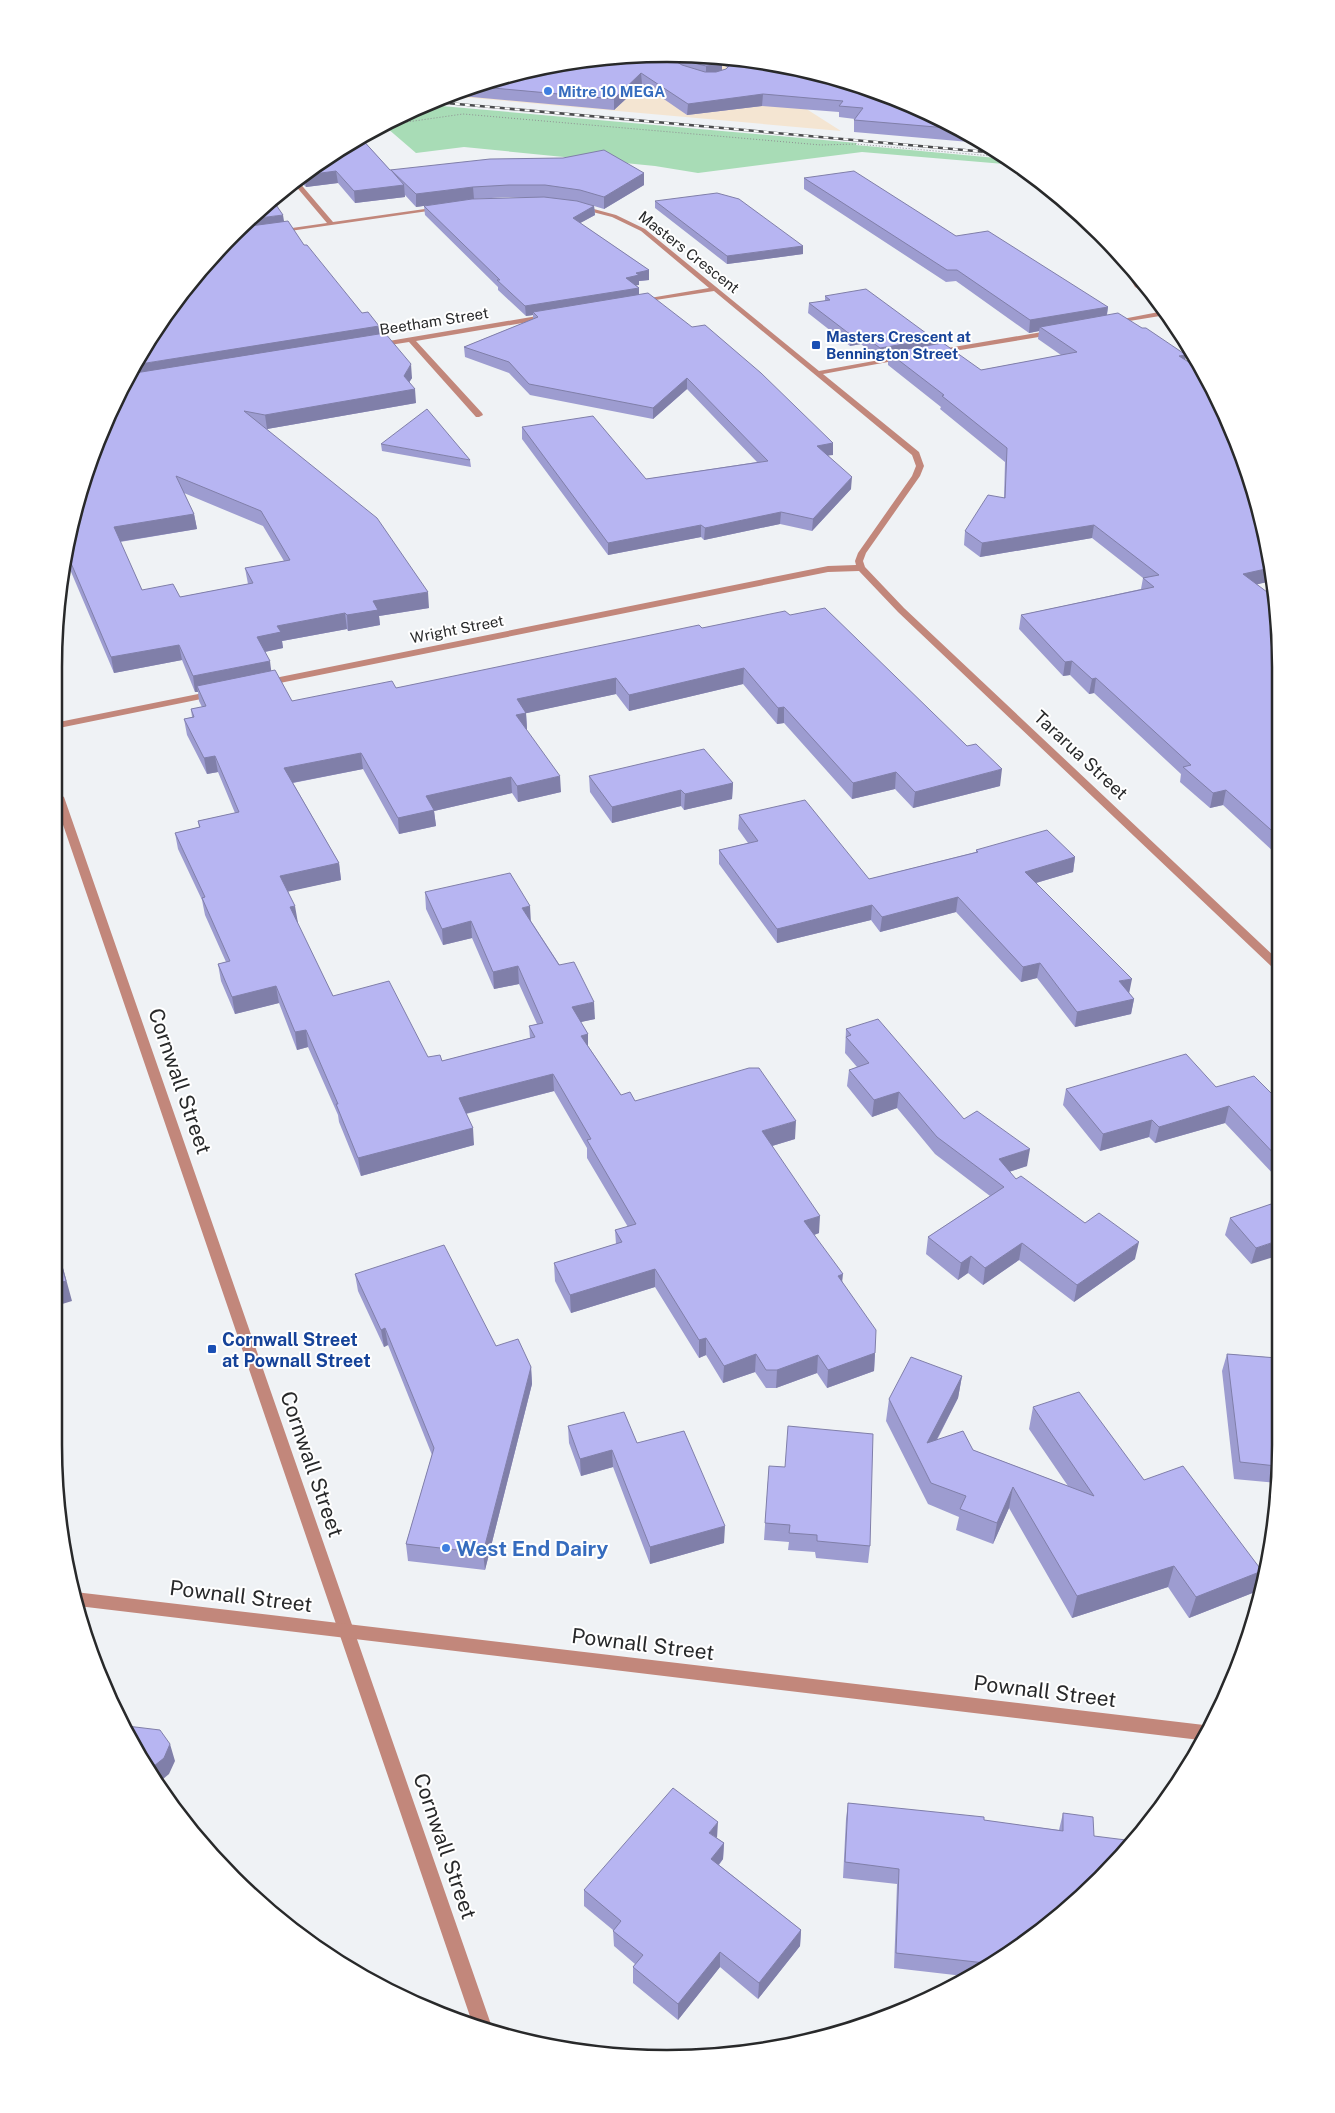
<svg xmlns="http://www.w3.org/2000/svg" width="1335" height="2113" font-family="'Public Sans',sans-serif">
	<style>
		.commercial { fill: #f4e5d2 }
		.green { fill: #a8dcb6 }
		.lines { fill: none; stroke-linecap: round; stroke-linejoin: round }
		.path { stroke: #8e9092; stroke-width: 1; stroke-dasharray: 1 2; stroke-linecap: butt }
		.minor { fill: #c2877b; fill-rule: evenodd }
		.tertiary { fill: #c2877b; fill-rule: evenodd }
		.rail-casing { stroke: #4c4d4f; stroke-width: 2.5 }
		.rail { stroke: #fff; stroke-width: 2; stroke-dasharray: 5; stroke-linecap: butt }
		.wall { fill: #9d9cd0; fill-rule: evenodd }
		.shaded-wall { fill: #807fa9 }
		.building { fill: #b7b5f2; stroke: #807fa9; fill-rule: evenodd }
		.shop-dot { fill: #3f7fe0; stroke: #fff; stroke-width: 2 }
		.transit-dot { fill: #1a4fb4; stroke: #fff; stroke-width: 2 }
		.labels { text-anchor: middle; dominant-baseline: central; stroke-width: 4; stroke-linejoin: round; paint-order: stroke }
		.far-shop-label { font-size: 15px; font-weight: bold; fill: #366cbe; stroke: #fff; text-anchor: start }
		.far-street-label { font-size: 15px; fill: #28292a; stroke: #fff }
		.far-transit-label { font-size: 15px; font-weight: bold; fill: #164399; stroke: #fff; text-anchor: start }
		.street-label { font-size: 18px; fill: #28292a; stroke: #fff }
		.transit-label { font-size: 18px; font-weight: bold; fill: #164399; stroke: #fff; text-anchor: start }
		.near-street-label { font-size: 21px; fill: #28292a; stroke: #fff }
		.near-shop-label { font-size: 21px; font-weight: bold; fill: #366cbe; stroke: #fff; text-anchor: start }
		.rim { fill: none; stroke: #28292a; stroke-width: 2.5 }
	</style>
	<rect width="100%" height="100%" fill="#eff2f5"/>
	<path class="commercial" d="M708 55 726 58 841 131 450 96 470 86 588 59Z"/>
	<path class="green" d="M430 105 857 143 856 145 1007 159 1016 165 862 152 698 173 655 166 464 147 416 153 387 128 379 127Z"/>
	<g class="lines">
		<path class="path" d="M386 125 463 114 821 145 856 144 1004 157"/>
		<path class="minor" d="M298 181 333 222 439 207 442 209 276 233 275 232 278 230 327 223 294 184Z
			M579 205 616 215 645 229 819 371 907 355V359H904L823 374 919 452 924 466 920 476 866 553 863 561 865 567 904 608 1278 960V970L1274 969 898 612 859 571 828 572 265 686 262 685V681L265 680 828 566 856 565 855 561 858 553 912 476 916 466 912 455 714 291 636 303 634 302 638 300 709 288 641 231 612 217 577 208 576 207Z
			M1136 272 1139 277 1137 280C1141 287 1149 291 1154 298L1135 287 1131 280Z
			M1164 311 1166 315 1111 324 1107 322Z
			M549 314 553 316 552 318 416 341 482 413 483 415 479 417H476L409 342 377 347 373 345 377 343Z
			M1054 330H1057V334L936 354 932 352 936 350Z
			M213 691 218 694 216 696 59 728V722Z
			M59 794 64 797 494 2033 474 2028 59 813Z"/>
		<path class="tertiary" d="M75 1592 1204 1725 1208 1727 1200 1740 78 1606Z"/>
		<defs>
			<path id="rail" d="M435 102 997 153"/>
		</defs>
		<use href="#rail" class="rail-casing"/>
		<use href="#rail" class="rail"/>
	</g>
	<path class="wall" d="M708 55 827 75 939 117 981 143 854 132V120L855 119 839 117V112L762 106 687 115 642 84 614 110 450 95 470 86 600 59ZM722 64 728 68 726 69 722 70Z
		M360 137 390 170 644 173V185L604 209 594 206 595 215 580 223 649 270V280L639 281V285H636L639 288V295L833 443V455H828L851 489 812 531 780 524 704 540 701 537 608 555 522 439V427L646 479 757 462 687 389 653 419 530 395 509 373 465 357 464 347 533 319V315L526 316 498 290V287L425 215 424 206 455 201 416 207 405 195V197L355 203 338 183 306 187 299 180ZM510 197H534L473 199Z
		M804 178 956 236 1108 307 1107 315 1186 355 1185 360 1260 508 1272 581 1257 584 1280 627 1279 864 1273 858 1274 852 1223 805 1210 808 1180 782 1181 774 1094 693 1089 694 1070 675 1063 676 1019 629 1021 615 1141 589 1143 578 1092 538 980 557 964 545 965 531 1004 498 1005 462 940 409 941 407 888 365V357L879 359 861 344 850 346 808 313 809 303 825 301V296L933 345 981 370 1061 355 1038 339 1039 331 1029 333 956 281 946 282 804 189Z
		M655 201 803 246V254L727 264 655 208Z
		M284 222 362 313 379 326 380 334 412 378 409 382 416 403 267 429 429 608 379 616 380 625 348 631 347 629 282 641 283 648 265 652 271 671 292 701 396 688 702 628 790 615 1000 786 913 808 895 789 852 799 784 723 777 724 743 684 629 711 616 694 526 713 527 729 526 730 561 792 518 802 512 793 434 811 436 826 399 834 363 769 293 783 339 863 341 880 288 891 298 923H297L333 996 428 1057 442 1061 530 1038 529 1026 537 1024 519 984 494 989 472 938 443 945 426 909 425 892 531 921 595 1019 580 1022 588 1034V1046L621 1095 635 1101 795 1139 772 1146 819 1233 814 1235 842 1281 875 1353 874 1371 827 1388 817 1373 776 1388H766L755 1372 723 1383 706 1355 699 1358 655 1287 571 1313 555 1281 554 1263 616 1244 615 1230 628 1227 587 1158V1148L554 1091 466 1114 474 1145 361 1176 339 1122 338 1115 308 1047 297 1050 279 1003 235 1014 221 981 218 964 226 962 205 915 202 900 178 849 175 833 199 827 198 821 235 813 218 772 207 774 187 735 184 719 192 717 191 709 202 707 199 701 198 692H195L182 660 114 673 66 560 101 432ZM184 493 263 526 284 561 245 568 248 584 180 597 142 590 120 542 197 529 194 514Z
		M381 444 470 460 471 467 382 451Z
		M589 776 733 783 732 799 684 810 681 806 612 823 590 792Z
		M739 815 869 879 976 852V850L1075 857 1073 872 1036 883 1134 999 1131 1014 1075 1027 1037 978 1021 982 956 912 880 932 871 920 777 943 719 864V850L748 843 738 829Z
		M846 1029 964 1119 1027 1166 1009 1172 1016 1179 1085 1223 1135 1259 1074 1302 1019 1260 983 1285 968 1273 958 1280 926 1254 928 1237 990 1196 935 1154 897 1108 872 1117 847 1086 849 1070 857 1067 845 1053Z
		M1216 1087 1278 1100V1179L1225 1123 1155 1143 1149 1137 1100 1151 1063 1105 1066 1089Z
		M1277 1202 1251 1264 1225 1235 1230 1218Z
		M355 1274 496 1346 531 1367 532 1384 485 1570 408 1561 406 1544 432 1455 388 1345 384 1347 358 1291Z
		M1227 1354 1277 1358 1276 1483 1234 1479 1222 1371Z
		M962 1376 958 1398 937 1440 973 1450 1068 1486 1029 1429 1033 1407 1144 1480 1262 1571 1255 1592 1189 1618 1168 1587 1072 1618 1009 1508 993 1544 956 1530 959 1517 928 1504 886 1421 889 1399Z
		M568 1426 637 1443 724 1543 650 1564 613 1467 581 1476 569 1443Z
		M769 1466 870 1546 868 1563 816 1558 815 1552 788 1550 789 1542 764 1540Z
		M848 1803 1059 1830 1063 1813 1094 1836 1008 1956 972 1977 894 1968 897 1884 843 1878 846 1819Z
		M717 1838 724 1843 723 1859 719 1865 801 1930 800 1946 758 1999 720 1967 678 2020 633 1983V1967L635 1964 614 1946 613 1930 584 1906V1890Z"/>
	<path class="shaded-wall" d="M722 61V72L706 76V66Z
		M641 73 642 84 614 110V99Z
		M763 94 762 106 687 115 688 104Z
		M336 171 338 183 306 187 305 176 306 175Z
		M644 173V185L604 209V197Z
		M295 183 296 189 285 190Z
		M404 185 405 197 355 203 354 191Z
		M473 187 474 199 416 207V194Z
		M594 206 595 215 573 227V218Z
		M283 215 285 227 237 234 251 219Z
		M803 246V254L727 264V256Z
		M649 270V280L639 281V285L626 287V278L636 273Z
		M639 288V297L533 312V315L526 316 525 306Z
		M1108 307 1106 319 1040 327 1039 331 1029 333 1030 320Z
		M379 326 380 339 131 380 140 364Z
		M861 334V344L850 346 851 335Z
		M934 339 933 349 888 352V357L879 359 880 348Z
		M1186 355 1184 367 1179 356Z
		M411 364 412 378 405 389 404 376Z
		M687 378V389L653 419V408Z
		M415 389 416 403 267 429 265 415Z
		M833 443V455L817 457V446Z
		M852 477 851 489 812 531 813 519Z
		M781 512 780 524 704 540 705 528Z
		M194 514 197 529 117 542 114 527Z
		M701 525V537L608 555V543Z
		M1094 525 1092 538 980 557 982 543Z
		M1270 568 1272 581 1241 588 1243 574Z
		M428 592 429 608 379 616 380 625 348 631 347 615 373 601Z
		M345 613 347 629 282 641 283 648 259 653 257 637 277 626Z
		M179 645 182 660 114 673 111 657Z
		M270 661 272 677 197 686 198 692H195L193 676Z
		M1072 661 1070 675 1063 676 1065 662Z
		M744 668 743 684 629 711V695Z
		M616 678V694L518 715 517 699Z
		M1096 678 1094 693 1089 694 1092 679Z
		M784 707V723L777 724 778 708Z
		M526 713 527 729 517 731 516 715Z
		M361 753 363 769 286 784 284 768Z
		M215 756 218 772 207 774 204 758Z
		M1002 769 1000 786 913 808 915 792Z
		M896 772 895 789 852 799 853 783Z
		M560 776 561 792 518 802 517 786Z
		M511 777 512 793 434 811 436 826 399 834 398 818 426 796Z
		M733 783 732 799 684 810 685 794Z
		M681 790V806L612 823V807Z
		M1226 790 1223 805 1210 808 1213 793Z
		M1075 857 1073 872 1022 887 1025 872Z
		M339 863 341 880 282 893 280 876Z
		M958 897 956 912 880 932 882 917Z
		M872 905 871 920 777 943V929Z
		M295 906 298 923 292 924 290 907Z
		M530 906 531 923 522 908Z
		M471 921 472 938 443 945 442 929Z
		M1040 963 1037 978 1021 982 1023 967Z
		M518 966 519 984 494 989 493 972Z
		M1132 979 1129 994 1119 981Z
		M276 986 279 1003 235 1014 232 997Z
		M1134 999 1131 1014 1075 1027 1077 1012Z
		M594 1002 595 1019 572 1024V1007Z
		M306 1030 308 1047 297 1050 295 1032Z
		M588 1034V1052L581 1036Z
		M553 1074 554 1091 460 1115 459 1098Z
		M899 1092 897 1108 872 1117 874 1100Z
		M1229 1106 1225 1123 1155 1143 1159 1127Z
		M1152 1120 1149 1137 1100 1151 1103 1134Z
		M796 1121 795 1139 762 1149V1131Z
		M473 1128 474 1145 361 1176 358 1158Z
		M1030 1149 1027 1166 996 1176 999 1159Z
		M820 1216 819 1233 803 1239 804 1221Z
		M1277 1241V1256L1251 1264 1256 1248Z
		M1139 1242 1135 1259 1074 1302 1077 1285Z
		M1022 1243 1019 1260 983 1285 985 1268Z
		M59 1253 72 1301 59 1305Z
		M971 1256 968 1273 958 1280 961 1263Z
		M655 1269V1287L571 1313 570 1295Z
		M843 1274 841 1292 838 1276Z
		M385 1328 388 1345 384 1347 381 1330Z
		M706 1338V1355L699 1358V1340Z
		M875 1353 874 1371 827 1388 828 1370Z
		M756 1354 755 1372 723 1383 724 1366Z
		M818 1355 817 1373 776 1388 777 1370Z
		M531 1367 532 1384 485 1570 483 1553Z
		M962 1376 958 1398 924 1464 927 1443Z
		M612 1450 613 1467 581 1476 580 1459Z
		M1013 1487 1009 1508 993 1544 997 1523Z
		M725 1526 724 1543 650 1564V1547Z
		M1174 1566 1168 1587 1072 1618 1077 1596Z
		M1262 1571 1255 1592 1189 1618 1196 1597Z
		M170 1744 175 1761 169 1774 156 1785 149 1770Z
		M718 1822 717 1838 709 1833Z
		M724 1843 723 1859 710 1875 711 1859Z
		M801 1930 800 1946 758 1999 759 1983Z
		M720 1952V1967L678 2020V2004Z"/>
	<path class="building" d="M708 55 715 56 722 61 715 65 706 66 698 64 684 56Z
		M667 56 682 65 705 72H716L726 69 734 61 731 59 827 75 939 117 959 129 854 120 863 108 839 106 843 101 763 94 688 104 641 73 614 99 471 86 588 59Z
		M360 137 390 170 490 159 563 158 604 150 644 173 604 197 580 190 545 185H509L473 187 416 194 391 170 404 185 354 191 336 171 306 175Z
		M854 171 956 236 988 231 1108 307 1030 320 957 270H947L804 178Z
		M717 193 739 199 803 246 727 256 655 201Z
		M544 197 577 201 594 206 573 218 649 270 636 273 639 275 626 278 639 288 525 306 497 280H500L424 206 472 199Z
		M272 199 283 215 251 219 263 206Z
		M288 221 304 245H307L362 313 368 312 379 326 140 364 181 294 243 227Z
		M866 289 934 339 880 348 861 334 851 335 809 303 830 300 825 296Z
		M648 293 692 327 705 325 761 373 833 443 817 446 852 477 813 519 781 512 705 528 701 525 608 543 522 427 593 416 646 479 768 461 687 378 653 408 529 384 509 362 464 347 538 317 533 312Z
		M1118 313 1142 328H1146L1186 355 1179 356 1203 371 1260 508 1270 568 1243 574 1275 598 1280 627 1279 837 1226 790 1213 793 1183 767 1191 765 1096 678 1092 679 1072 661 1065 662 1021 615 1154 587 1143 578 1159 575 1094 525 982 543 965 531 988 495 1005 498 1007 448 942 396 944 395 888 352 943 343 981 370 1077 352 1040 327Z
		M385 333 411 364 404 376 415 389 265 415 244 411 377 518 428 592 373 601 378 610 347 615 345 613 277 626 281 632 257 637 270 661 193 676 179 645 111 657 68 556 101 432 135 373ZM176 476 261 511 290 560 245 568 253 583 180 597 173 584 142 590 114 527 194 514Z
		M427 409 470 460 381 444Z
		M825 608 967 746 976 744 1002 769 915 792 896 772 853 783 784 707 778 708 744 668 629 695 616 678 517 699 526 713 516 715 560 776 517 786 511 777 426 796 434 810 398 818 361 753 284 768 339 863 280 876 295 906 290 907 333 996 389 981 428 1057 440 1055 442 1061 535 1037 529 1026 543 1023 518 966 493 972 471 921 442 929 425 892 510 873 530 906 522 908 559 965 574 962 594 1002 572 1007 588 1034 581 1036 621 1095 630 1092 635 1101 749 1068H759L796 1121 762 1131 820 1216 804 1221 843 1274 838 1276 876 1330 875 1353 828 1370 818 1355 777 1370H766L756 1354 724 1366 706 1338 699 1340 655 1269 570 1295 554 1263 622 1242 615 1230 636 1224 587 1140 591 1139 553 1074 459 1098 473 1128 358 1158 336 1104H338L306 1030 295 1032 276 986 232 997 218 964 230 961 202 898 205 897 175 833 200 827 198 821 239 812 215 756 204 758 184 719 194 717 191 709 206 706 197 686 275 670 292 701 392 681 396 688 699 625 702 628 785 611 790 615Z
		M704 749 733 783 685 794 681 790 612 807 589 776Z
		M805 800 869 879 978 852 976 850 1047 830 1075 857 1025 872 1132 979 1119 981 1134 999 1077 1012 1040 963 1023 967 958 897 882 917 872 905 777 929 719 850 758 841 739 815Z
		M878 1019 964 1119 977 1111 1030 1149 999 1159 1016 1179 1021 1176 1085 1223 1099 1213 1139 1242 1077 1285 1022 1243 985 1268 971 1256 961 1263 928 1237 1004 1187 937 1137 899 1092 874 1100 849 1070 869 1063 846 1037 851 1035 846 1029Z
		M1186 1054 1216 1087 1254 1076 1278 1100V1158L1229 1106 1159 1127 1152 1120 1103 1134 1066 1089Z
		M1277 1202V1241L1256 1248 1230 1218Z
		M444 1245 496 1346 518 1339 531 1367 483 1553 406 1544 434 1448 385 1328 381 1330 355 1274Z
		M59 1256 66 1281 59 1283Z
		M1227 1354 1277 1358 1276 1466 1240 1462Z
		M911 1357 962 1376 927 1443 963 1431 973 1450 1094 1496 1033 1407 1079 1392 1144 1480 1183 1466 1262 1571 1196 1597 1174 1566 1077 1596 1013 1487 997 1523 960 1509 966 1496 931 1483 889 1399Z
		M624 1412 637 1443 684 1431 725 1526 650 1547 612 1450 580 1459 568 1426Z
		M788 1426 873 1434 870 1546 817 1541V1535L789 1533 790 1525 765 1523 769 1466 785 1467Z
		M127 1726 160 1730 170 1744 164 1758 149 1770Z
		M673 1788 718 1822 709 1833 724 1843 711 1859 801 1930 759 1983 720 1952 678 2004 633 1967 643 1955 613 1931 621 1921 584 1890Z
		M848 1803 984 1817V1820L1063 1831V1813L1093 1817 1094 1836 1126 1840V1849L1072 1907 1008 1956 994 1964 896 1953 899 1869 845 1862Z"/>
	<g class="shop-dot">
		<circle cx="548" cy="91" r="5"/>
		<circle cx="446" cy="1548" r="5"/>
	</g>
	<g class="transit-dot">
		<rect x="811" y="340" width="10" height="10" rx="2.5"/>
		<rect x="207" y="1344" width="10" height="10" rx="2.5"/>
	</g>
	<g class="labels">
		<g class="far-shop-label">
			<text x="558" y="91">Mitre 10 MEGA</text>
		</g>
		<g class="far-street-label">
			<text transform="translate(689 252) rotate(38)">Masters Crescent</text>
			<text transform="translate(434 321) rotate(-9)">Beetham Street</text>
			<text transform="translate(457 629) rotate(-11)">Wright Street</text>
		</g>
		<g class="far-transit-label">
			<text x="826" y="336">Masters Crescent at<tspan x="826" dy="17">Bennington Street</tspan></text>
		</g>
		<g class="street-label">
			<text transform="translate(1081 755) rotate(43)">Tararua Street</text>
		</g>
		<g class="transit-label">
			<text x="222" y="1339">Cornwall Street<tspan x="222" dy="21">at Pownall Street</tspan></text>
		</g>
		<g class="near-street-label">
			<text transform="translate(180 1081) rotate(71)">Cornwall Street</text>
			<text transform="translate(312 1464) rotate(71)">Cornwall Street</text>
			<text transform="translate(241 1596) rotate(7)">Pownall Street</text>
			<text transform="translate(643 1644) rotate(7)">Pownall Street</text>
			<text transform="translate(1045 1691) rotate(7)">Pownall Street</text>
			<text transform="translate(445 1846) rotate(71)">Cornwall Street</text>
		</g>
		<g class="near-shop-label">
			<text x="456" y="1548">West End Dairy</text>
		</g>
	</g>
	<path d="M0 0H1335V2113H0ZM667 62H667A605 605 0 0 1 1272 667V1445A605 605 0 0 1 667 2050H667A605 605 0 0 1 62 1445V667A605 605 0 0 1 667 62Z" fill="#fff" fill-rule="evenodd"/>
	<path class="rim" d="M667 62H667A605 605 0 0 1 1272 667V1445A605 605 0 0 1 667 2050H667A605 605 0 0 1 62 1445V667A605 605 0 0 1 667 62Z"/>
</svg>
